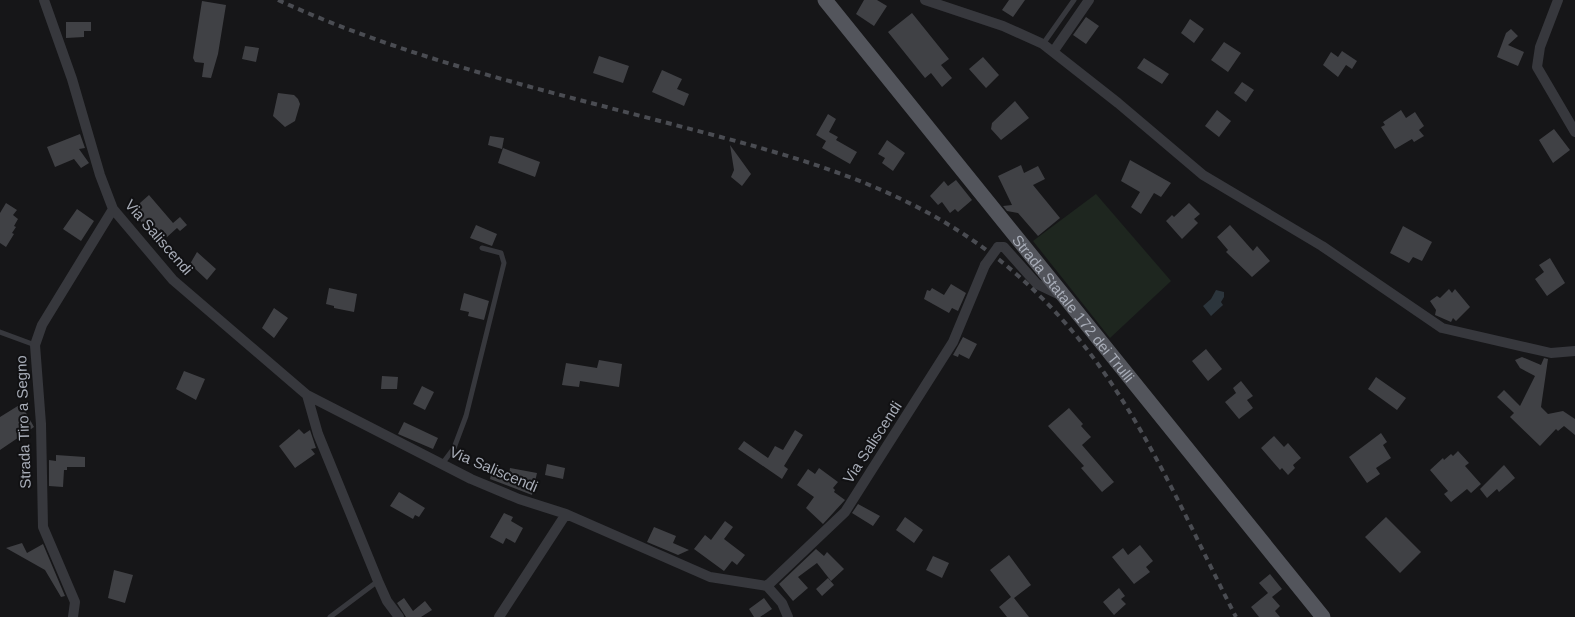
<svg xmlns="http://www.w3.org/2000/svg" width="1575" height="617" font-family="Arial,sans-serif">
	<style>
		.green { fill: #1e261f }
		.water { fill: #2c353c }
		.building { fill: #404145 }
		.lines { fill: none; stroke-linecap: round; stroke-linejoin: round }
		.service { stroke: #37383d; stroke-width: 5 }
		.minor { stroke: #37383d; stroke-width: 10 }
		.primary { stroke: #53555c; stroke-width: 15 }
		.rail { stroke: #4a4c52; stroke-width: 4; stroke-dasharray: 6 5; stroke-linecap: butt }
		.minor-bridge { stroke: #37383d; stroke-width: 10 }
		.labels { text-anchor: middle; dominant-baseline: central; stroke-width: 4; stroke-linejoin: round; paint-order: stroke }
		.street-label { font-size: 15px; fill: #a8adb8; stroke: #111113 }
	</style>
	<rect width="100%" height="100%" fill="#161618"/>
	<path class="green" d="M1096 194 1171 281 1110 338 1033 241Z"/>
	<path class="water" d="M1216 290 1224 292V297L1221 302 1223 305 1211 316 1203 306 1211 299Z"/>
	<path class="building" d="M864 0H877L887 6 874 26 856 14Z
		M1009 0H1025L1013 17 1002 10Z
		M202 1 226 5 218 54 211 78 202 77 204 63 195 62 193 58Z
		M912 13 949 59 941 65 952 78 942 87 931 73 925 78 888 32Z
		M1086 17 1099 26 1086 44 1073 35Z
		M1190 19 1204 29 1194 43 1181 33Z
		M66 22H91V31H84V37L66 38Z
		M1511 29 1518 36 1508 45 1524 52 1518 66 1497 57 1506 33Z
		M1224 42 1241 53 1228 72 1211 60Z
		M245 46 259 48 256 62 242 59Z
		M1342 51 1357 61 1352 69 1346 65 1338 77 1323 65 1331 52 1338 57Z
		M599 56 629 66 623 83 593 73Z
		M983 57 999 75 986 88 969 69Z
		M1144 58 1169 74 1162 84 1137 68Z
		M662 70 682 79 677 89 689 94 684 106 652 92Z
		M1242 82 1254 90 1246 102 1234 93Z
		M278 93 294 95 298 99 300 104 295 121 285 127 273 116Z
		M1015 101 1029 118 1001 140 991 129 992 123Z
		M1217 110 1231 121 1219 137 1205 126Z
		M1401 110 1406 118 1415 112 1424 126 1419 130 1424 136 1414 142 1412 139 1395 149 1381 127 1385 125 1383 122Z
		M828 114 836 119 829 132 838 137 836 140 857 152 850 164 822 148 826 141 816 135Z
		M1554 129 1570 150 1553 163 1539 140Z
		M80 134 85 148 79 149 89 163 81 168 74 159 55 167 47 147Z
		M490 136 504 138 502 149 488 145Z
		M887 140 905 153 893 171 882 163 885 158 878 154Z
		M730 145 751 174 742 186 731 177 734 170Z
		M503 148 540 162 535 177 498 163Z
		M1130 160 1171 183 1161 197 1154 193 1141 214 1131 207 1140 192 1121 181Z
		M1021 165 1024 173 1038 166 1045 179 1033 185 1060 218 1038 236 1018 213 1007 211 1003 206 1012 205 998 176Z
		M956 180 972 200 958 212 955 209 950 213 942 202 938 205 930 196 944 181 948 186Z
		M149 195 173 223 180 217 187 225 180 231 177 228 167 237 161 229 153 235 135 215 141 206 140 203Z
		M6 203 17 210 13 215 18 219 14 226 16 227 12 233 14 234 6 247 0 243V213Z
		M1189 203 1200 214 1194 219 1198 223 1182 239 1166 221 1172 215 1174 217Z
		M77 209 94 221 81 241 63 229Z
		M476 225 497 234 492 246 470 238Z
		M1230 225 1253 251 1257 246 1270 261 1252 277 1226 252 1228 250 1217 237Z
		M1403 226 1432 242 1422 261 1413 257 1409 263 1390 253Z
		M197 252 216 269 207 280 190 264Z
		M1550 258 1565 283 1547 296 1535 279 1544 272 1539 265Z
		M951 284 966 293 958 311 952 308 949 313 924 299 927 290 930 291 932 288 944 295Z
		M329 288 357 294 354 312 334 308V306L326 304Z
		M1449 289 1452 293 1455 289 1470 307 1456 321 1453 318 1451 322 1435 315 1436 310 1430 301 1437 296 1440 298Z
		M464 293 489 301 484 320 468 316 469 312 460 310Z
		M274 308 288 318 274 338 262 328Z
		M963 337 977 344 969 359 959 354 958 357 953 355Z
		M1206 349 1222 369 1208 381 1192 361Z
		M1522 357 1541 365 1544 358 1548 359 1541 407 1548 414 1563 411 1575 419V435L1564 426 1558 431 1556 429 1540 446 1510 417 1514 413 1497 397 1504 390 1520 406 1535 376 1520 368 1515 360Z
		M599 360 622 364 619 387 580 381 579 387 562 385 566 363 597 368Z
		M184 371 205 379 196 400 176 389Z
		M382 376 398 377 397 389H381Z
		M1376 377 1406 398 1397 410 1368 389Z
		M1241 381 1253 396 1247 400 1253 408 1239 419 1225 402 1236 393 1233 388Z
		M422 386 434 392 425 410 413 404Z
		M21 404 34 427 0 450V417Z
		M1069 408 1083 424 1081 426 1091 437 1082 445 1114 482 1102 492 1081 468 1084 466 1048 426Z
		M404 422 438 438 433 449 398 434Z
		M299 429 304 434 310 430 316 448 311 449 315 454 295 468 279 446Z
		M795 430 803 435 784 466 788 469 782 479 738 449 744 441 768 458 775 446 783 450Z
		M1381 433 1387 442 1383 445 1391 458 1376 468 1380 474 1367 483 1349 457Z
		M1274 436 1284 447 1288 443 1301 458 1293 465 1295 468 1288 475 1282 468 1280 470 1261 448Z
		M1458 451 1469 463 1465 466 1481 484 1471 493 1467 489 1451 502 1444 494 1448 491 1430 470 1443 458 1444 460 1451 454 1453 456Z
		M56 455 85 457V467H67V470H64L63 487 49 486V460L56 461Z
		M547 464 565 468 563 479 545 475Z
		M1504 465 1515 478 1499 492 1497 489 1487 498 1480 489Z
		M510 468 537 473 532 495 490 479 492 470 509 474Z
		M819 468 838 482 833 488 835 490 834 492 845 500 823 524 806 508 814 497 797 485 808 469 815 474Z
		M399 492 425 508 419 517 415 515 413 519 390 506Z
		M858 504 880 516 873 526 852 513Z
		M504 513 513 517 511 521 523 528 515 543 506 538 503 544 490 537Z
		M905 517 923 530 914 543 896 530Z
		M1386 517 1421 552 1400 573 1365 537Z
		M725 521 733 527 724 539 745 555 737 565 732 561 724 571 694 549 705 535 711 540Z
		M654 527 676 536 673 543 689 550 678 555 647 542Z
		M22 543 27 553 43 544 65 596 61 597 45 570 6 548Z
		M1140 545 1153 561 1146 567 1150 572 1134 584 1112 557 1123 548 1128 555Z
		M816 549 824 556 827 552 844 569 831 581 817 563 798 577 808 588 793 601 779 584Z
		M1009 555 1031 585 1014 598 1029 617H1007L999 607 1011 597 990 570Z
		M933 556 949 563 942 578 926 570Z
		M114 570 133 575 125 603 108 598Z
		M1270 574 1282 589 1272 597 1280 606 1275 611 1280 617H1259L1251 607 1268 593 1259 583Z
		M828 578 834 585 822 596 816 589Z
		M1119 588 1125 596 1121 599 1126 604 1114 615 1103 602Z
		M404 598 413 611 425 601 432 610 421 617H406L397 603Z
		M764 598 772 609 760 617H754L749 609Z"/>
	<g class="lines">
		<path class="service" d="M1043 44 1074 0
			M0 332 35 345
			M442 464 454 448 466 416 504 263 501 253 482 248
			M330 617 378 581"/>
		<path class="minor" d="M44 0 72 79 100 175 113 209 173 280 307 395 471 479 519 499 566 514 710 577 767 586
			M925 0 1003 26 1043 44 1118 103 1203 175 1322 246 1442 328 1551 353 1575 351
			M1558 0 1540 47 1537 67 1575 132
			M1053 52 1089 0
			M998 247H1004L1037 284 1060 295
			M307 395 318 434 378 581 387 601 399 617
			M767 586 845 512 953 342 985 265
			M767 586 782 603 788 617
			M73 617 75 602 43 527 41 424 35 345 42 325 113 209
			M499 617 566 514"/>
		<path class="primary" id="s1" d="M825 0 1323 617"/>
		<path class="rail" d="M278 0C394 53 518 84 641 116 807 160 949 189 1067 325 1141 410 1185 518 1236 617"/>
		<path class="minor-bridge" d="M985 265 998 247"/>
	</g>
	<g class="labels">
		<g class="street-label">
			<text transform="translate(159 237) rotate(49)">Via Saliscendi</text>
			<text stroke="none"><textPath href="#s1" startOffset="396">Strada Statale 172 dei Trulli</textPath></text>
			<text transform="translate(23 422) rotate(-92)">Strada Tiro a Segno</text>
			<text transform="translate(872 442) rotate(-57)">Via Saliscendi</text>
			<text transform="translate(494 469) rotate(23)">Via Saliscendi</text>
		</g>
	</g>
</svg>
